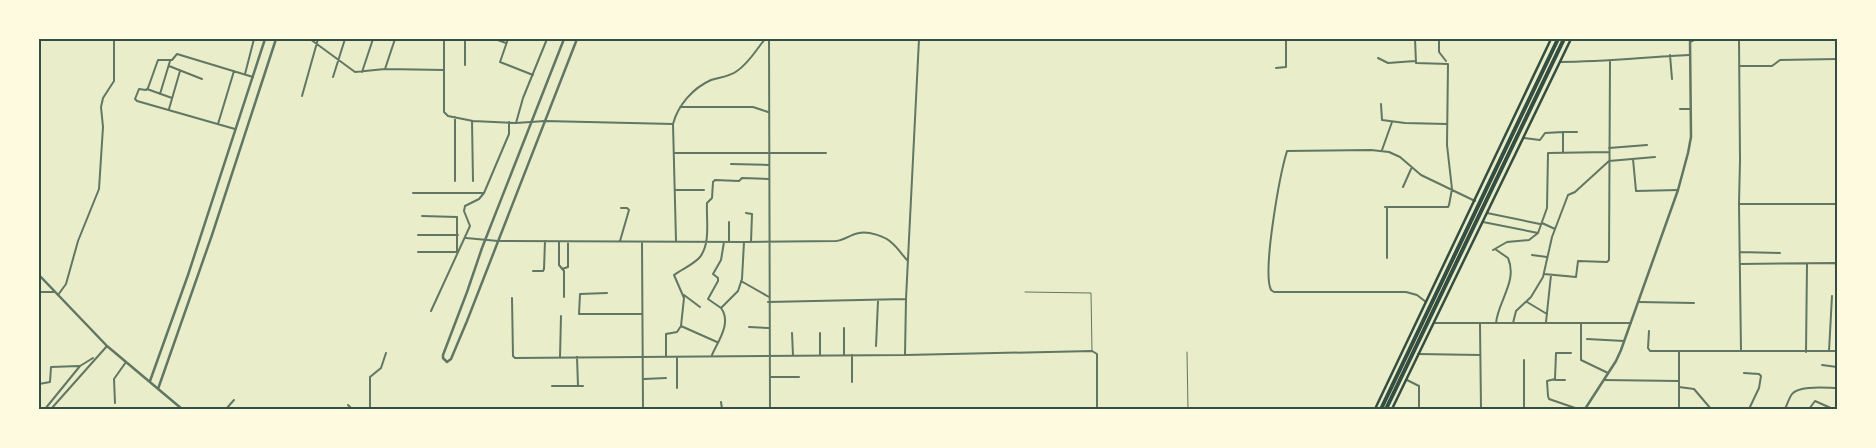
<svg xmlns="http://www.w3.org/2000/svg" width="1876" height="448" font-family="'Varela Round',sans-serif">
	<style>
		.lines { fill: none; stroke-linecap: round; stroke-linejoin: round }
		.service { stroke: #617663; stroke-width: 1 }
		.minor { stroke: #617663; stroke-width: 2 }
		.tertiary { stroke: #617663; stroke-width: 2.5 }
		.secondary { stroke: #344e41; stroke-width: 2.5 }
		.motorway { stroke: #344e41; stroke-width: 4 }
		.neatline { fill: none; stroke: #344e41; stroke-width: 2 }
	</style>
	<rect width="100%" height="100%" fill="#e9edc9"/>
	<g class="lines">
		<path class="service" d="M1025 292 1091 293 1092 351
			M1187 352 1188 409"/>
		<path class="minor" d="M310 39 355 72 385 69 444 70V112L448 116 473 121 516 123 545 121 673 124
			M444 39V70
			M495 39 506 43
			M508 39 500 62 533 75
			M769 39 770 409
			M1739 39 1740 160 1739 204 1741 351
			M1439 41V52L1446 61
			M1690 42 1696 39
			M1670 55 1672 79
			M1378 58 1388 63 1415 61
			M1560 62C1604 62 1646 57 1689 55
			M465 65V39
			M169 66 202 79
			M1740 66H1772L1780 60 1837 59
			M1276 68 1286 67V39
			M385 69 395 39
			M362 72 373 39
			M245 74 254 39
			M333 77 345 39
			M147 89 172 98
			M160 94 170 61
			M302 96 318 39
			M1381 104 1382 120 1405 123 1447 124
			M680 107H753L768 112
			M169 109 180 71
			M1680 109H1691
			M455 117V181
			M472 121 473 181
			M516 123 523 98 547 39
			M218 124 234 71
			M235 129 137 101 135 99 139 89 146 90 148 88 158 60H172L177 54 253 77
			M1564 132H1577
			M1524 138 1540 140 1545 133 1563 132V152
			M1609 148 1647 145
			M1382 150 1392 122
			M675 153H826
			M1633 159 1636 191 1678 190
			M731 164 769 165
			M1403 187 1411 169
			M676 190H704
			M413 193H483
			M1740 204H1837
			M1385 207H1448L1449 205 1452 189 1447 145 1448 64 1416 63 1415 39
			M1387 208V258
			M746 213 752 214 751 242
			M1487 213 1540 224
			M422 216 457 217V252
			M729 222V242
			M1483 222 1538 233 1547 208 1548 153 1609 152
			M1542 223 1555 229
			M418 235H458
			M466 238 498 241 744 242 836 241C845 240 851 234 859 233 868 231 885 236 892 243 898 248 902 255 908 261
			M620 241 629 210 627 208H621
			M676 241 673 124C678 105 693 88 711 80 720 77 729 77 737 71 749 63 756 50 765 39
			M559 242V265L564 271V297
			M642 242 643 409
			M1495 249 1508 258C1518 281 1498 301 1496 323
			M1493 250 1507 242 1529 240 1538 233
			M418 252H458
			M1740 252 1780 253
			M1532 255 1547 257
			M1740 264 1835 263 1837 266V288
			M562 269 568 267V242
			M533 271H543L544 269 545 241
			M1544 274 1576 277 1578 261 1607 262 1609 260 1610 61
			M741 281 769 297
			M39 292H54
			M607 293 580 294 579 314H642
			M58 295 66 284 78 241 99 189 103 127 101 107 103 98 114 81V39
			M684 295 700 307
			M512 298 513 356 515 358 905 355 1092 351 1097 354V409
			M768 302 906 299
			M1426 302 1417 295 1406 292H1274L1271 290C1262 271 1280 174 1287 151L1371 150 1389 152 1400 157 1421 175 1475 201
			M1527 302 1547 314
			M1639 302 1694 303
			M721 308 708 299 718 281V278L713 274 721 260 724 242
			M431 311 470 226 464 211 465 206 479 199 484 193 509 134V122
			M1546 322 1551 275
			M1434 323H1631
			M1513 323 1516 311 1531 297 1543 277 1552 237 1568 195 1575 192 1609 161 1655 157
			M1581 323V360L1608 373
			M1480 324 1481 409
			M681 326 717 342
			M749 327 769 328
			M1649 331 1648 348 1650 351H1837
			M792 333 793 355
			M820 333V355
			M1587 339 1624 341
			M876 346 878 301
			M1679 351V409
			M1829 351 1832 296
			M1806 352 1807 264
			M1571 353H1556L1555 379 1547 381 1548 396 1549 399 1578 409
			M1418 354 1480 355
			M712 355C718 341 732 323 721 308L738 291 742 279 744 242
			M844 355V328
			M852 355V382
			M905 355 906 299 919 39
			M560 357 561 316
			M577 357 578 386
			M666 357V334L677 332 681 326 684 298 674 275C682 269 693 265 700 257 711 243 706 219 707 203L712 198 713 182 715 180 739 181 742 178 769 179
			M1524 360V409
			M1822 365 1837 367
			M1744 373 1759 374 1761 376 1759 388 1749 409
			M770 377H799
			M644 379 666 378
			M1407 380 1419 386V409
			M1555 380H1565
			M1604 380 1679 381
			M39 384 50 382 51 367 79 366
			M552 386H583
			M1679 387 1694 389 1711 409
			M677 388V357
			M721 402 722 409
			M115 403 114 379 126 362
			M348 405 352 409
			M45 409 80 366 93 358
			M51 409 107 346
			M226 409 234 400
			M370 409V377L381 368 386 353
			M1785 409C1787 405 1789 398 1792 394 1799 385 1827 388 1837 388
			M1809 409 1815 401 1833 409
			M1836 409 1837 388"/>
		<path class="tertiary" d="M564 39 482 248 467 292 443 355V358L447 362 451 359 467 321 577 39
			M39 275 107 346 182 409
			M150 381 188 275 265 39
			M158 389 212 235 276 39
			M1585 409 1616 361 1621 350 1678 190 1688 153 1691 137 1690 39"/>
		<path class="secondary" d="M1375 409 1551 39
			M1392 409 1571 39"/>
		<path class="motorway" d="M1381 409 1558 39
			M1386 409 1564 39"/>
	</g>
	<rect width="1876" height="448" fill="none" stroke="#fefae0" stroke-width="80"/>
	<rect x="40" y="40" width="1796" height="368" class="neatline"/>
</svg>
